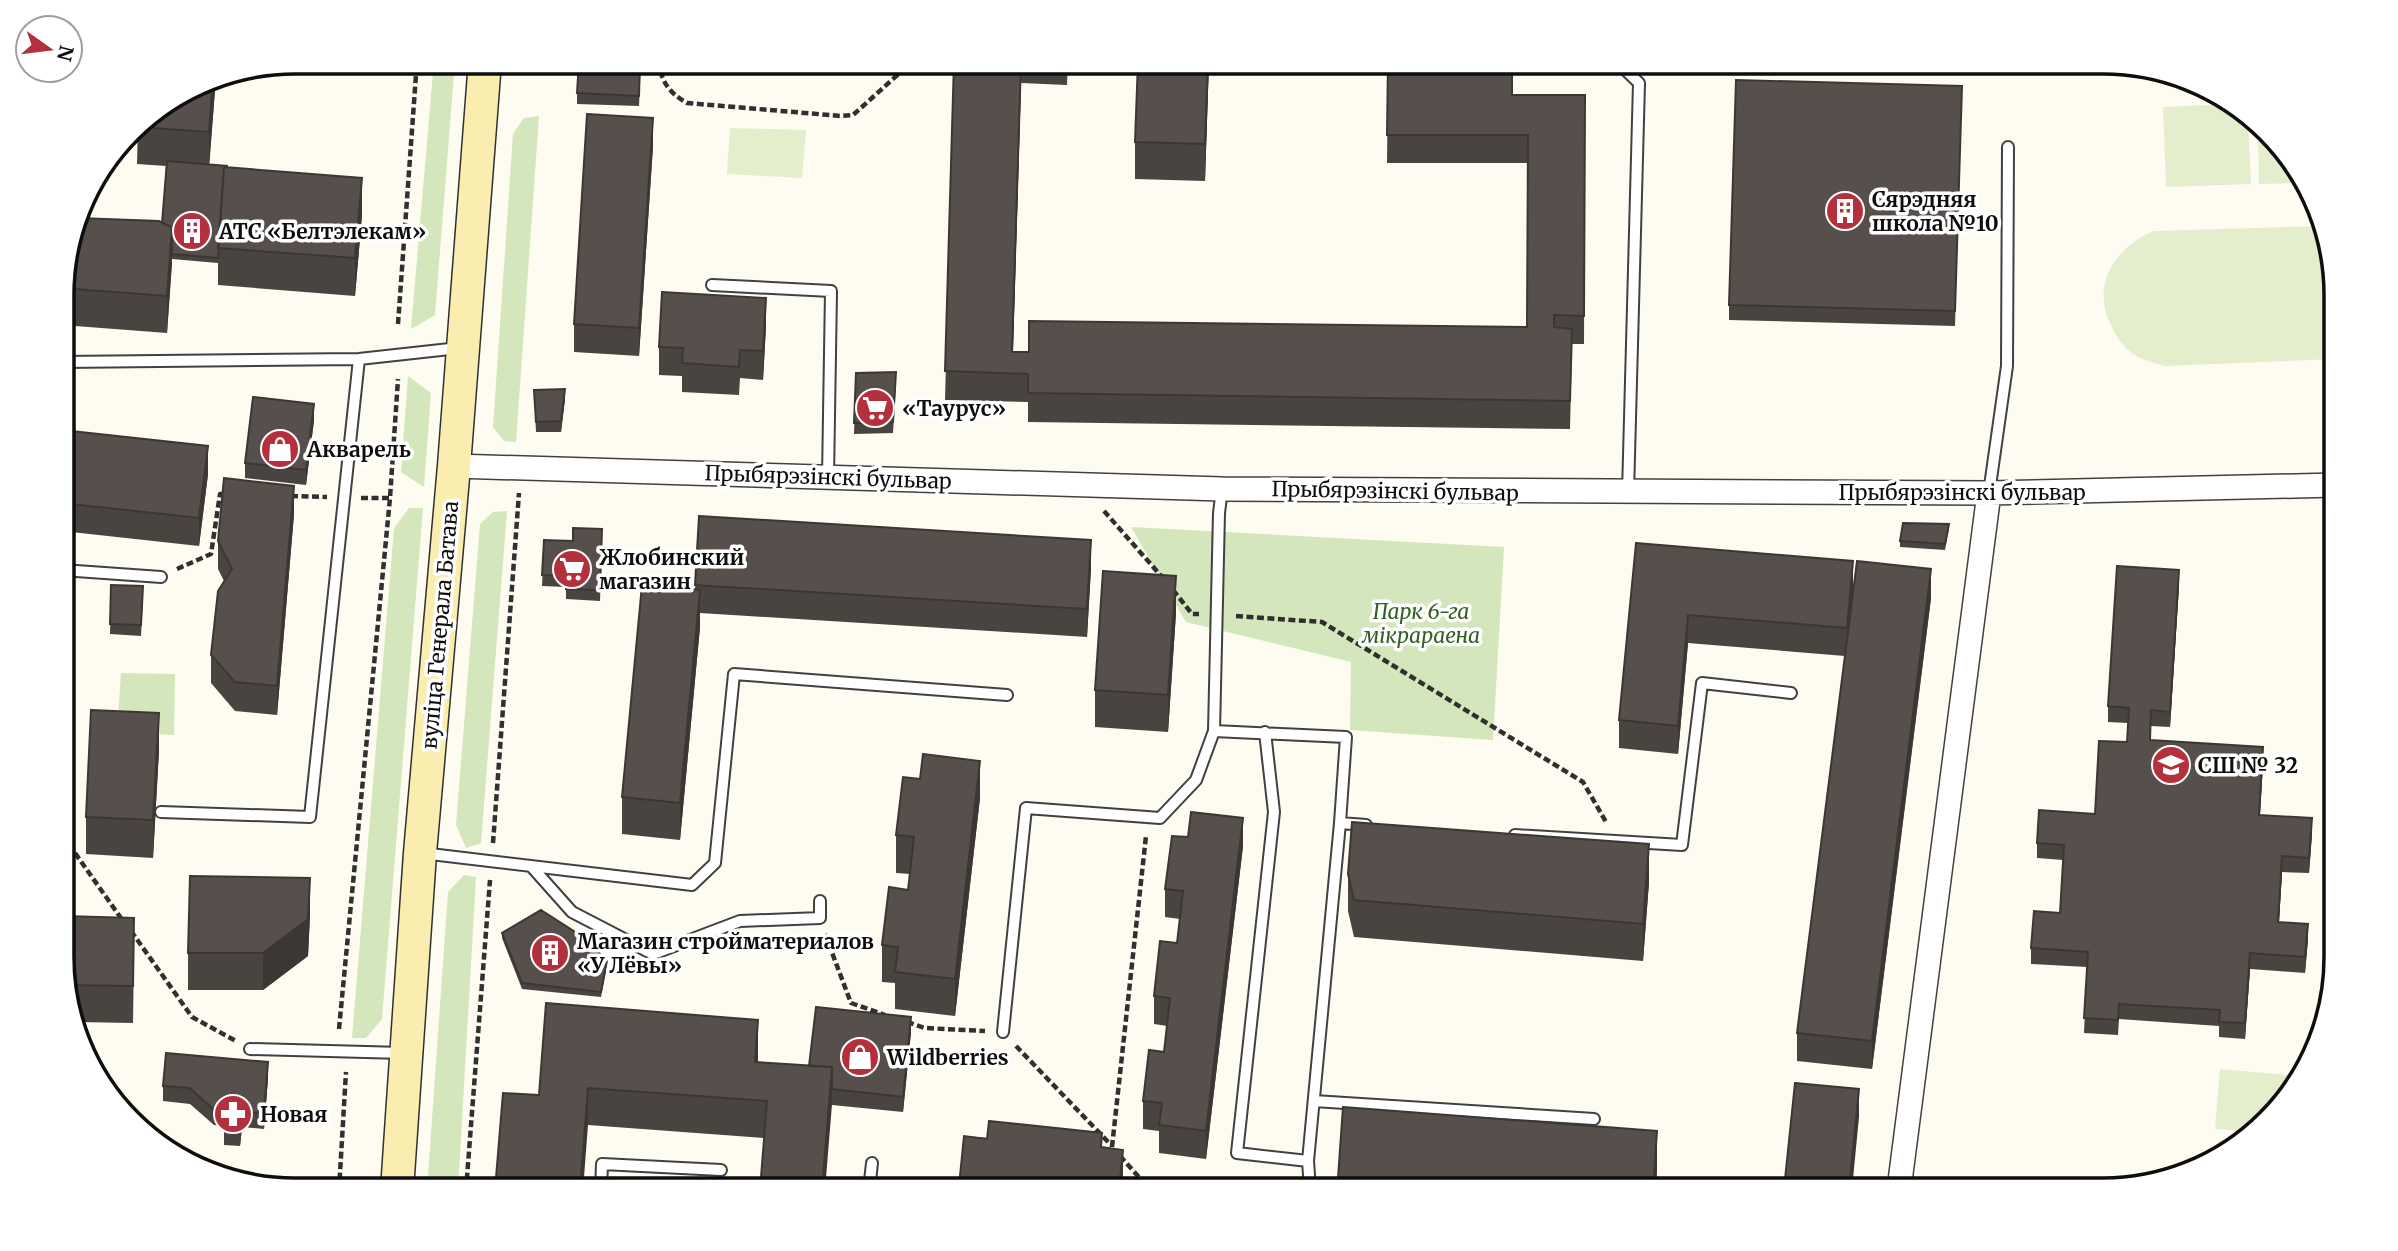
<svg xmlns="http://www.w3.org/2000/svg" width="2398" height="1251" font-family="Merriweather,serif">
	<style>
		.green { fill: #d4e6bc }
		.pitch { fill: #e4eecd }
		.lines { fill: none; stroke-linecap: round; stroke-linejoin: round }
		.lane-casing { stroke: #414141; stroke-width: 14 }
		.street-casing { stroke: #414141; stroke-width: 26 }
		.secondary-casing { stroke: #303030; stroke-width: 35 }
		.path { stroke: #303030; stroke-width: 4.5; stroke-dasharray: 7 3.5; stroke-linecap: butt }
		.lane { stroke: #fff; stroke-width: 10 }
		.street { stroke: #fff; stroke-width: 23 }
		.secondary { stroke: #f9edb0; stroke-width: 32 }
		.wall { fill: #4a4440 }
		.shaded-wall { fill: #3c3734 }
		.building { fill: #564f4b; stroke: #3c3734; stroke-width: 2 }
		.labels { text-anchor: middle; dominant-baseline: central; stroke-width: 7; stroke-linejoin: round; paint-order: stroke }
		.poi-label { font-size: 21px; font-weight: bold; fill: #0e0e0e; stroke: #fff; text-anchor: start }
		.street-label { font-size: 21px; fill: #0e0e0e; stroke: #fff }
		.park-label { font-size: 21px; font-style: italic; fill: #336123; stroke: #fff }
		.rim { fill: none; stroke: #0e0e0e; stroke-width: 3.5 }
	</style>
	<rect width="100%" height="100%" fill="#fefbf0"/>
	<path class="green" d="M434 61H455L435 315 411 329Z
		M539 116 516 442 504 441 493 427 513 134 524 118Z
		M408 376 431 393 424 487 401 472Z
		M409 508H423L382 1019 366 1038H352L394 528Z
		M507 511 481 843 466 848 456 825 480 524 493 512Z
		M1131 527 1504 547 1493 740 1350 730 1351 662 1186 622Z
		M121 673 175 674 174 735 117 732Z
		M464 875 476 877 458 1190H427L448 892Z"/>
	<path class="pitch" d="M2229 104 2248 121 2251 184 2166 187 2163 107Z
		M730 128 806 130 802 178 727 174Z
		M2258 130 2297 164 2304 183 2259 184Z
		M2320 226 2335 264V359L2164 366C2153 362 2142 360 2133 354 2122 346 2115 335 2110 323 2091 283 2117 246 2154 231Z
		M2220 1069 2299 1076 2250 1132 2215 1129Z"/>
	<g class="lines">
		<defs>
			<path id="lane" d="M1616 61 1639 83 1628 493
				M712 285 831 291 828 477
				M62 362 359 359 459 348
				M1989 493 2007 366 2008 147
				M62 570 161 577
				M1214 731 1346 737 1340 823 1366 825
				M1265 732 1274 812 1237 1153 1308 1161
				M161 812 310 817 359 359
				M1515 835 1682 845 1702 683 1791 693
				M422 853 692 885 715 863 734 674 1007 695
				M531 866 572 912 653 954 740 921 820 918V901
				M1003 1032 1026 808 1160 818 1196 780 1214 731 1219 513 1222 489
				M250 1049 403 1053
				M1314 1101 1594 1119
				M1310 1189 1308 1161 1340 823
				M601 1190 602 1164 721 1170
				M869 1190 872 1163"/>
			<path id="street" d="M454 466 1222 489 1989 493 2335 485
				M1899 1189 1989 493"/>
			<path id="secondary" d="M397 1190 420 853 454 466 485 61"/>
		</defs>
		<use href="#lane" class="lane-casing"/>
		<use href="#street" class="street-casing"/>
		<use href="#secondary" class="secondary-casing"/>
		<path class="path" d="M658 61C662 82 668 92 687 103L841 116 853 115 913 61
			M398 324 417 61
			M291 496 327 497
			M361 498H390
			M1104 511 1163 578
			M177 569 211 554 220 494H226
			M1173 590 1192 614H1199
			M1236 616 1322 622 1583 782 1606 822
			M63 836 123 921
			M493 843 519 493
			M131 931 192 1017 236 1041
			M825 934 851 1003 885 1015
			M907 1022 925 1028 985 1031
			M339 1029 390 498 398 379
			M1016 1046 1112 1146
			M1112 1147 1146 836
			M1120 1156 1146 1185V1190
			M339 1190 346 1072
			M466 1190 490 880"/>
		<use href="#lane" class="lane"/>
		<use href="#street" class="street"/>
		<use href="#secondary" class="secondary"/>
	</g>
	<path class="wall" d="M641 61 639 106 577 104V93Z
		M752 61H883L882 70Z
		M954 61H1068L1067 85 1021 83 1013 352H1029L1527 327 1528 163H1387L1388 61 1512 95H1585L1584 344H1572L1570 429 1028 422V402L945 400Z
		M1209 61 1205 181 1135 179V142Z
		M216 77 209 164 227 167 362 215 355 296 218 285V263L172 259 167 333 62 325V279L162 223 166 166 137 164 138 123Z
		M1962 86 1955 326 1729 320V305Z
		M653 146 639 356 574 352V324Z
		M766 326 763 380 740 378 739 395 682 392V376L659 375V347Z
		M856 373 896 383 893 433 854 434Z
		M534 390 565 399 561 432H536Z
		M314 420 306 485 245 478V463Z
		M62 430 208 474 199 546 62 531Z
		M294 514 277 715 235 711 211 683V655L224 581 218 569V541Z
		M699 516 1091 568 1087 637 700 613V627L680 840 622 834V797L695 590Z
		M1949 529 1945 550 1900 547V541Z
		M602 539 600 601 566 599V587L542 586 544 540 573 541Z
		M1636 543 1853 589 1851 606 1931 598 1872 1069 1797 1061V1033L1845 656 1688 643 1678 754 1619 748V720Z
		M111 585 143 597 141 636 110 634Z
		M2179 586 2170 727 2151 726V740L2263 763 2260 815 2312 834 2309 873 2282 872 2279 922 2308 939 2305 973 2250 969 2245 1039 2219 1037V1026L2119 1019 2118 1035 2084 1033 2087 967 2031 964V948L2060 913 2063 860 2037 858V843L2095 814 2127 742 2128 723 2108 722V706Z
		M1176 613 1168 732 1095 727V690Z
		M159 750 153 858 86 854V817Z
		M980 798 955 1016 895 1009V983L882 982V945L908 890 910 874 896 873V835Z
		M1243 846 1206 1159 1159 1153V1131L1143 1129V1101L1164 1052 1167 1026 1154 1024V996L1177 943 1180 919 1165 917V889Z
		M1348 874 1649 882 1643 961 1354 937 1348 911Z
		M310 915 308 956 263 990H188V953Z
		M63 916 134 955 133 1023 78 1022 63 988Z
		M502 933 607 966 601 997 522 989 502 938Z
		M911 1032 903 1112 832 1105 764 1138 588 1125 539 1095 758 1057V1062L809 1066Z
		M268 1078 264 1129 242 1127 240 1146 224 1145V1126L214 1125 190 1104 163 1101V1086Z
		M964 1136 1102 1147 1123 1178 1122 1190H959Z
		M1657 1168 1656 1189H1338V1178Z"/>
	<path class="shaded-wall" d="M1021 61V83L1012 380V352Z
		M1208 61H1209L1205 181V144Z
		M213 77H216L209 169V132Z
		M653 118V146L639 356V328Z
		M362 178V215L355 296V258Z
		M172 227V264L167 333V296Z
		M766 298V326L763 380V351Z
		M565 389V399L561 432V421Z
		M314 404V420L306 485V470Z
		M208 446V474L199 546V518Z
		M294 486V514L277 715V686Z
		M1091 540V568L1087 637V609Z
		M1853 561V589L1847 656V628Z
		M1931 569V598L1872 1069V1041Z
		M2179 570V586L2170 727V712Z
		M1176 576V613L1168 732V695Z
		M700 590V627L680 840V803Z
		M1688 615V643L1678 754V726Z
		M159 713V750L153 858V820Z
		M2263 747V763L2259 830V815Z
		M980 761V798L955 1016V979Z
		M1243 818V846L1206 1159V1131Z
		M2312 818V834L2309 873V858Z
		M1649 844V882L1643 961V924Z
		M2282 856V872L2278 937V922Z
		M310 878V915L308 956 263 990V953Z
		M2308 924V939L2305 973V957Z
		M2250 953V969L2245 1039V1023Z
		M911 1017V1032L903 1112V1097Z
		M758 1020V1057L755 1099V1062Z
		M268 1062V1078L264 1129V1113Z
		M832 1067V1104L825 1190H822Z
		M588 1088V1125L583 1190H580Z
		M1859 1089V1117L1852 1189H1849Z
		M242 1112V1127L240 1146V1131Z
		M1657 1131V1168L1656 1189H1653Z
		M1123 1150V1178L1122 1190H1119Z"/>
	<path class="building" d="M579 61H640L639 96 577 93Z
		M954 61H1021L1012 352H1029V321L1527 327 1528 135H1387L1388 61H1512V95H1585L1584 316 1554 315V327L1572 329 1570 401 1028 393V374L945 371Z
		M1138 61H1208L1205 144 1135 142Z
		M213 77 209 132 137 127 138 123 140 119 205 79Z
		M1736 80 1962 86 1955 311 1729 305Z
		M587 114 653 118 639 328 574 324Z
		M167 161 227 166V167H224L218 258 172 254V227L162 223Z
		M224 167 362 178 355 258 218 248Z
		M78 218 159 221 172 227 167 296 62 288V279Z
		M662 292 766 298 763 351 740 350 739 367 682 363 683 348 659 347Z
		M896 372 893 422 854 423 856 373Z
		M565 389 561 421 536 422 534 390Z
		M253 397 314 404 306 470 245 463Z
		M62 430 208 446 199 518 62 503Z
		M224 478 294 486 277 686 235 682 211 655 218 591 232 569 218 541Z
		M699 516 1091 540 1087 609 695 585Z
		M1903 523 1949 524 1945 544 1900 541Z
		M573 528 602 529 600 590 566 589 567 576 542 575 544 540 573 541Z
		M1636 543 1853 561 1847 628 1688 615 1678 726 1619 720Z
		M1857 561 1931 569 1872 1041 1797 1033Z
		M2117 566 2179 570 2170 712 2151 710 2150 740 2263 747 2259 815 2312 818 2309 858 2282 856 2278 922 2308 924 2305 957 2250 953 2245 1023 2219 1022 2220 1010 2119 1004 2118 1020 2084 1018 2088 952 2031 948 2034 911 2060 913 2064 845 2037 843 2039 810 2095 814 2099 741 2127 742 2129 708 2108 706Z
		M1103 571 1176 576 1168 695 1095 690Z
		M111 585 143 586 141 625 110 624Z
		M642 585 700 590 680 803 622 797Z
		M91 710 159 713 153 820 86 817Z
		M923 754 980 761 955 979 895 972 898 947 882 945 889 887 908 890 914 837 896 835 903 777 920 779Z
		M1191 812 1243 818 1206 1131 1159 1125 1162 1103 1143 1101 1149 1050 1164 1052 1170 998 1154 996 1160 941 1177 943 1183 891 1165 889 1172 836 1188 837Z
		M1352 822 1649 844 1643 924 1354 900 1348 874Z
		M190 876 310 878 308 919 263 953H188Z
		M541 910 580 935 607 960 601 992 522 983 502 933Z
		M63 916 134 918 133 986 63 985Z
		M546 1003 758 1020 755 1062 832 1067 822 1190H760L767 1101 588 1088 580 1190H495L503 1093 539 1095Z
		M816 1007 911 1017 903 1097 832 1089V1067L809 1066Z
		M166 1053 268 1062 264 1113 242 1112 240 1131 224 1129 225 1111 214 1110 190 1088 163 1086Z
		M1795 1083 1859 1089 1849 1189H1784Z
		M1343 1107 1657 1131 1653 1189H1492L1338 1178Z
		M989 1121 1102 1133 1101 1147 1123 1150 1119 1190H988L959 1186 964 1136 987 1139Z"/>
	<defs>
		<symbol id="building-disc" viewBox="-11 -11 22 22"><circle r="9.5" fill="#b4303d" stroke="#fff"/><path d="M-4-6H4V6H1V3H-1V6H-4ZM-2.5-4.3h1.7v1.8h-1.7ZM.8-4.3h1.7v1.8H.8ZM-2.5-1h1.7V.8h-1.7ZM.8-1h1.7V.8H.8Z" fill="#fff"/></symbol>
		<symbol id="supermarket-disc" viewBox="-11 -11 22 22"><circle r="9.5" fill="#b4303d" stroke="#fff"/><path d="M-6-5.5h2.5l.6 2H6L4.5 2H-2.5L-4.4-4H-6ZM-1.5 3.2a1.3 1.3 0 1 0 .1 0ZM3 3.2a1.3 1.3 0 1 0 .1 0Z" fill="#fff"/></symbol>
		<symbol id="shop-disc" viewBox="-11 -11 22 22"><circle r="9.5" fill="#b4303d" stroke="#fff"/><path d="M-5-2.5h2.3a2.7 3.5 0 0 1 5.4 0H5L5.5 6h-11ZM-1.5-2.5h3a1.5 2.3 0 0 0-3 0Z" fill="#fff"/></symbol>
		<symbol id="school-disc" viewBox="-11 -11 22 22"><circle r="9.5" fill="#b4303d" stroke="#fff"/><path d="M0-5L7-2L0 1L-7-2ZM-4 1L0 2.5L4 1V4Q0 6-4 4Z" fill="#fff"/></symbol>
		<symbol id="pharmacy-disc" viewBox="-11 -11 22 22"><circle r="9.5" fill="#b4303d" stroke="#fff"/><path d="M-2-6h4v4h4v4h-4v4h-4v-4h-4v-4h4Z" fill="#fff"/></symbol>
	</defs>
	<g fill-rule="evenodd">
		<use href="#building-disc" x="1823" y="189" width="44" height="44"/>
		<use href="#building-disc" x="170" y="209" width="44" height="44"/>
		<use href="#supermarket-disc" x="853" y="386" width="44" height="44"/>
		<use href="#shop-disc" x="258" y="427" width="44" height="44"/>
		<use href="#supermarket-disc" x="550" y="547" width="44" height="44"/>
		<use href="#school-disc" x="2149" y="743" width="44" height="44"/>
		<use href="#building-disc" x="528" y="931" width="44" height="44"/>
		<use href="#shop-disc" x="838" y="1035" width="44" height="44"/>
		<use href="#pharmacy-disc" x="211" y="1092" width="44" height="44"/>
	</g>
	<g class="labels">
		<g class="poi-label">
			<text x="1872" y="199">Сярэдняя<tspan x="1872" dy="24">школа №10</tspan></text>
			<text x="219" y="231">АТС «Белтэлекам»</text>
			<text x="902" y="408">«Таурус»</text>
			<text x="307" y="449">Акварель</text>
			<text x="599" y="557">Жлобинский<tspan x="599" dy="24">магазин</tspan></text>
			<text x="2198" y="765">СШ № 32</text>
			<text x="577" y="941">Магазин стройматериалов<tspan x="577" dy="24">«У Лёвы»</tspan></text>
			<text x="887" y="1057">Wildberries</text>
			<text x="260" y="1114">Новая</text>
		</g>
		<g class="street-label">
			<text transform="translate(828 477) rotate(2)">Прыбярэзінскі бульвар</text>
			<text transform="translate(1395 491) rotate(1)">Прыбярэзінскі бульвар</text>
			<text x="1962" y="492">Прыбярэзінскі бульвар</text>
			<text transform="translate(440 625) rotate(-85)">вуліца Генерала Батава</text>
		</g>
		<g class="park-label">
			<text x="1421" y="611">Парк 6-га<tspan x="1421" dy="24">мікрараена</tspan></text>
		</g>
	</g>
	<path d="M0 0H2398V1251H0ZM295 74H2103A221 221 0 0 1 2324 295V957A221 221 0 0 1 2103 1178H295A221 221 0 0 1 74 957V295A221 221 0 0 1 295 74Z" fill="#fff" fill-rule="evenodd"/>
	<path class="rim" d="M295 74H2103A221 221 0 0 1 2324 295V957A221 221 0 0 1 2103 1178H295A221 221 0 0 1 74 957V295A221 221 0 0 1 295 74Z"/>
	<g transform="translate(49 49) rotate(104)"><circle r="33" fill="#ffffff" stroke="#9f9f9f" stroke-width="2"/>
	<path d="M0-5L12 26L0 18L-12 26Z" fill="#b4303d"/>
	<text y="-10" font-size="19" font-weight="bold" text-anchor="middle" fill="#0e0e0e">N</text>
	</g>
</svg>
